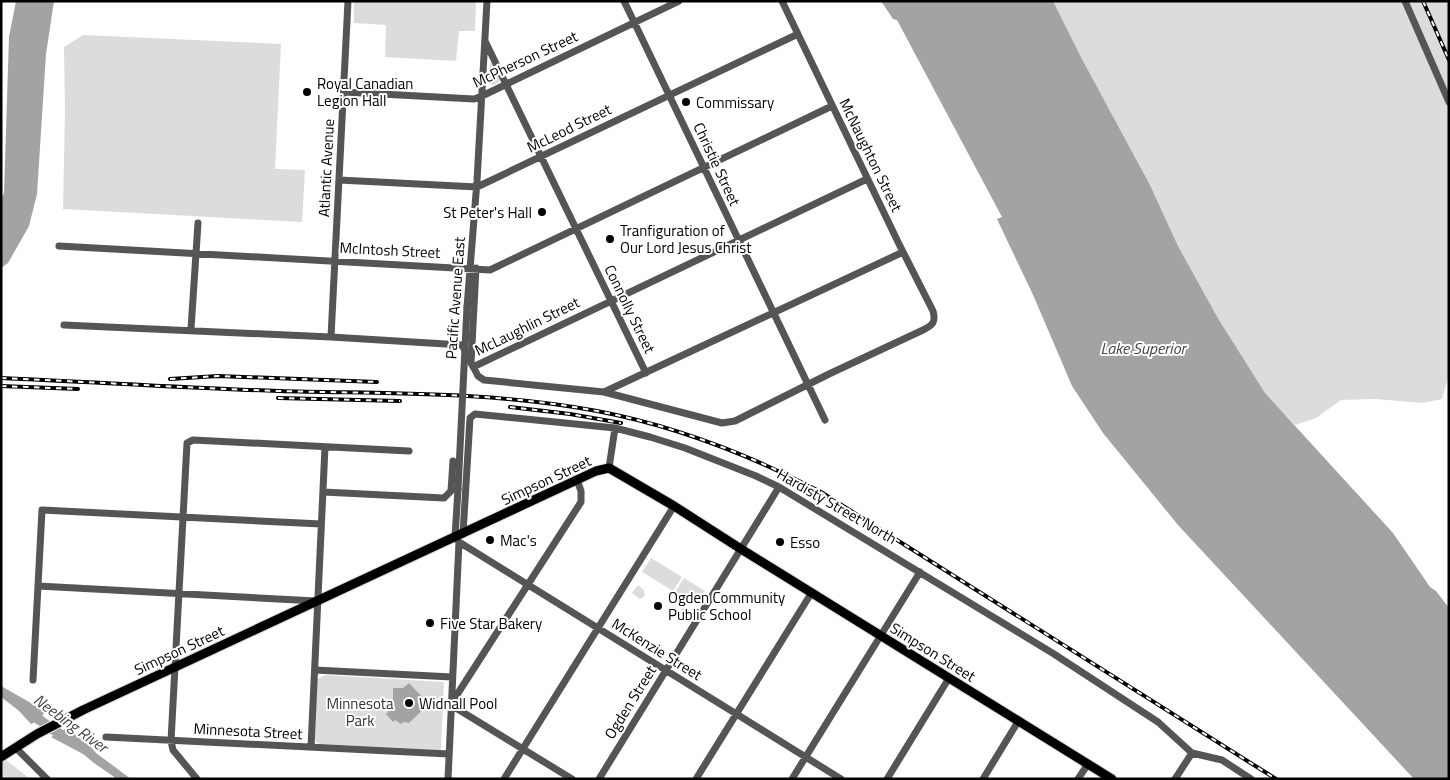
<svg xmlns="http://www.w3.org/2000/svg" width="1450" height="780" font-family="'Titillium Web',sans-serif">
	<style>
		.green { fill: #dcdcdc }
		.water { fill: #a3a3a3 }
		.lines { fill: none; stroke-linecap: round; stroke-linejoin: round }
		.river { stroke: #a3a3a3; stroke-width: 10 }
		.major-casing { stroke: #dbdbdb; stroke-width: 11 }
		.minor { stroke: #555; stroke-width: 7 }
		.major { stroke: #000; stroke-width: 9 }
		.rail-casing { stroke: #000; stroke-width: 4 }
		.rail { stroke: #fff; stroke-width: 2; stroke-dasharray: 5.5; stroke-linecap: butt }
		.minor-bridge { stroke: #555; stroke-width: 7 }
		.poi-dot { fill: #000; stroke: #fff; stroke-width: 2 }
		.labels { text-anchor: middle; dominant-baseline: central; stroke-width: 4; stroke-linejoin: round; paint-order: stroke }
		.street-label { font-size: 15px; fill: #000; stroke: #fff }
		.poi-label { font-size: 15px; fill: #000; stroke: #fff; text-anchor: start }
		.park-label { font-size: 15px; fill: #333; stroke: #fff }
		.water-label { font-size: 16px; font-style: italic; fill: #444; stroke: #fff }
	</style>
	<rect width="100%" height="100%" fill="#fff"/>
	<path class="green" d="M354 1H476L475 31H459L456 61 385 57 386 25 354 23Z
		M1053 1H1449V375L1442 399 1422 403 1375 399 1341 400 1316 418 1295 425 1265 394 1219 320 1178 246 1150 185 1082 59Z
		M83 35 281 44 275 169 305 170 302 222 63 209 65 110 64 47Z
		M490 62C495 66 503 75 498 83L492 85 488 83Z
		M651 558 682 577 673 591 642 572Z
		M684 578 705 591 696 604 675 592Z
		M638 585 644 590 645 596 640 599 632 593Z
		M683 608 694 612 690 619 680 613Z
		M325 675 444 682 441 750 320 744 316 742 314 738 317 679Z
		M1 756 30 779H1Z"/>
	<path class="water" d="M16 1H54L46 54 37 194 29 226 8 263 1 268V199L4 193 9 37Z
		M881 1H1053L1082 59 1150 185 1178 246 1219 320 1265 393 1393 533 1430 587 1436 591 1449 608V779H1414L1178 525 1103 433 1072 386 1034 297 997 219 1002 217 994 202 897 20 893 19Z
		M409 683 429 704 409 723 404 722 401 724 395 720 393 722 386 714 389 711 390 701H393V688H403Z
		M1 686 45 711 40 720 31 724 18 710 1 697Z
		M67 728 91 747 96 753 131 779H117L94 763 83 754 51 737Z"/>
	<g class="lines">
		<path class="river" d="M30 713 52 729 70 740"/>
		<defs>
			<path id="major" d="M1 757 37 734 83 710 596 471 609 468 674 506 741 549 1112 779"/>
		</defs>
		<use href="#major" class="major-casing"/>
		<path class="minor" d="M624 1 825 420
			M1405 1 1449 102
			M485 41 646 373
			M344 92 474 99 482 96 679 1
			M339 180 477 187 798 34
			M59 246 490 270 832 106
			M467 307 477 181 487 1
			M64 325 331 337 462 345 478 376 484 380 604 392 722 423 735 421 829 374 923 330C933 325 936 322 933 311L899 244 782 1
			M191 329 198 223
			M331 337 348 1
			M471 363 476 268
			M473 367 867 179
			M604 392 903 252
			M609 468 615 428
			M323 492 444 498 451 491 453 461
			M463 534 470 418 475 414 615 428 650 437 685 448 756 476 779 487 1054 654 1158 722 1192 753 1222 760 1251 779
			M459 542 841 779
			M38 586 316 601
			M315 670 452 677
			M33 680 42 510 321 524
			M451 704 581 502V491L577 480
			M451 705 572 779
			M106 737 449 754
			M311 747C316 647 320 547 325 447
			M16 748 47 779
			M197 779 173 750 171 741 187 443 193 440 409 451
			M448 779 459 542 455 537 458 489
			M504 779 674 506
			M599 779 779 487
			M696 779 812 592
			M792 779 920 572
			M887 779 949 678
			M983 779 1019 720
			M1078 779 1088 764
			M1175 779 1192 753"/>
		<use href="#major" class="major"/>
		<defs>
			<path id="rail" d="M1423 1 1449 60
				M1 378C94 382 186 388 279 391 385 394 492 391 597 411 676 426 750 455 821 492L1276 779
				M170 379 218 376 377 382
				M1 386 78 389
				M278 398 400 401
				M510 407 570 414 621 423"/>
		</defs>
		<use href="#rail" class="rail-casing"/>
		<use href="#rail" class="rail"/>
		<path class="minor-bridge" d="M458 489 467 307"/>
	</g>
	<g class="poi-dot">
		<circle cx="307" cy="92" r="5"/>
		<circle cx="686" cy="102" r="5"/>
		<circle cx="542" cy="212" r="5"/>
		<circle cx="610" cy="239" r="5"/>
		<circle cx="490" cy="540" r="5"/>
		<circle cx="780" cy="542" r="5"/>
		<circle cx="658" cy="606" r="5"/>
		<circle cx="430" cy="623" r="5"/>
		<circle cx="409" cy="703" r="5"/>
	</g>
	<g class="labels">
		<g class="street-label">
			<text transform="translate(525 59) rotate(-25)">McPherson Street</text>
			<text transform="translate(569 128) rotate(-26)">McLeod Street</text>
			<text transform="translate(871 155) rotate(64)">McNaughton Street</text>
			<text transform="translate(717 164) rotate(65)">Christie Street</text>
			<text transform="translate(326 168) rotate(-87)">Atlantic Avenue</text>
			<text transform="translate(390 250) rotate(3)">McIntosh Street</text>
			<text transform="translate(455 298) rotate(-86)">Pacific Avenue East</text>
			<text transform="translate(630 309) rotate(64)">Connolly Street</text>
			<text transform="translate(527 326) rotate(-26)">McLaughlin Street</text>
			<text transform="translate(546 480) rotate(-25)">Simpson Street</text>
			<text transform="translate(837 506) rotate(30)">Hardisty Street North</text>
			<text transform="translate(657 649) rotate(32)">McKenzie Street</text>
			<text transform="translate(179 650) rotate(-25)">Simpson Street</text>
			<text transform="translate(933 652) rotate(32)">Simpson Street</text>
			<text transform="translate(630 702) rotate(-58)">Ogden Street</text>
			<text transform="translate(248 731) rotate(3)">Minnesota Street</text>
		</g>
		<g class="poi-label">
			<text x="317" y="83">Royal Canadian<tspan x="317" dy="17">Legion Hall</tspan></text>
			<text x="696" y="102">Commissary</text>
			<text x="532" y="212" text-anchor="end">St Peter's Hall</text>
			<text x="620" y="230">Tranfiguration of<tspan x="620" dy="17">Our Lord Jesus Christ</tspan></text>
			<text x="500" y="540">Mac's</text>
			<text x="790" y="542">Esso</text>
			<text x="668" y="597">Ogden Community<tspan x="668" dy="17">Public School</tspan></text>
			<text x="440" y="623">Five Star Bakery</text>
			<text x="419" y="703">Widnall Pool</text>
		</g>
		<g class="park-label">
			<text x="360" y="703">Minnesota<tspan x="360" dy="17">Park</tspan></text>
		</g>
		<g class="water-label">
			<text x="1143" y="348">Lake Superior</text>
			<text transform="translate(71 723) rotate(36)">Neebing River</text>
		</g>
	</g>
	<rect width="1450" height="780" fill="none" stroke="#000000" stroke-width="5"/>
</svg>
